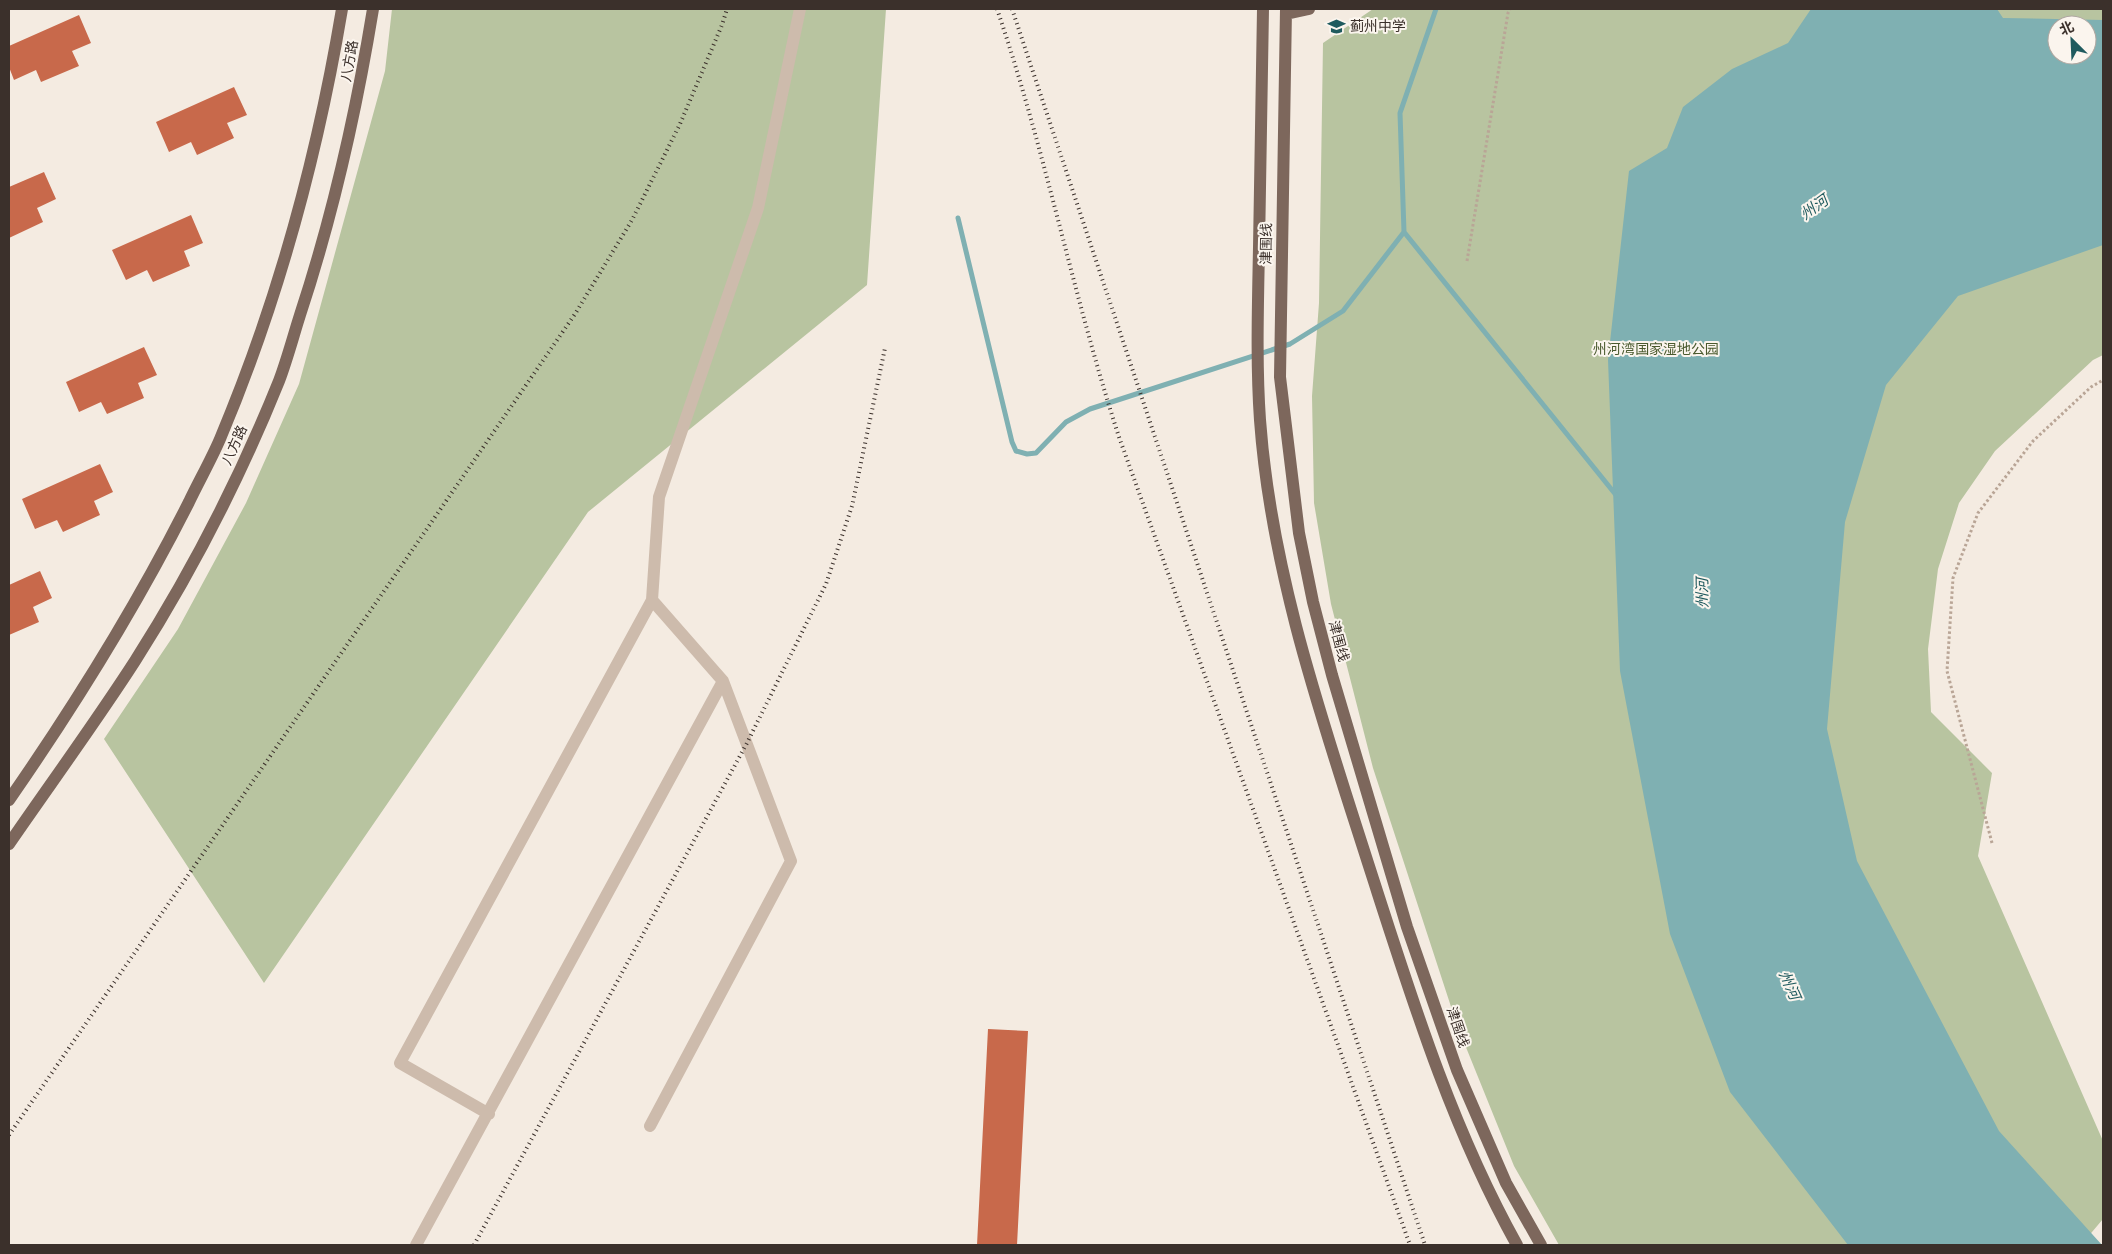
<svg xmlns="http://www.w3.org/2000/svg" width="2112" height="1254" font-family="'Archivo Narrow','Noto Sans SC',sans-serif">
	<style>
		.green { fill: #b8c4a0; fill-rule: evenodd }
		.water { fill: #7fb0b2; fill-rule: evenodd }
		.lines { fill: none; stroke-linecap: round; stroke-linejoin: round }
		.stream { stroke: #7fb0b2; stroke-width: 5 }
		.building { fill: #c8694b }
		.path { stroke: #b9a596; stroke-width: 3; stroke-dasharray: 2.5 2.5; stroke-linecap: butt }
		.minor { stroke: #cdbbac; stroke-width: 12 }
		.major { stroke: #7d675c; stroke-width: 12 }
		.rail { stroke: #3b302b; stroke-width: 4; stroke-dasharray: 1 4; stroke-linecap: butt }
		.labels { text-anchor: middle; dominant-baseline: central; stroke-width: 4; stroke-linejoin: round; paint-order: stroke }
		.poi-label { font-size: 14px; fill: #3b302b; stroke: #fbf5ee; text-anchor: start }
		.street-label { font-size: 14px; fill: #3b302b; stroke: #fbf5ee }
		.park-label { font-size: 14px; fill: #4a5a2e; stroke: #fbf5ee }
		.water-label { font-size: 15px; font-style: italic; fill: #1f5a5e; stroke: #fbf5ee }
	</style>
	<rect width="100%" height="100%" fill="#f4ebe1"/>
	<path class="green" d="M392 9H886L867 285 588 512 264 983 104 739 178 629 246 503 299 384 385 71Z
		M1373 9H2103V355L2093 360 1995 451 1959 503 1938 569 1928 649 1931 712 1992 773 1978 856 2103 1141V1219L2081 1245H1559L1514 1166 1457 1025 1373 768 1331 604 1314 503 1312 396 1319 303 1323 43ZM2057 25H2087V55H2057Z"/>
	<path class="water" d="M1811 9H1997L2003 18 2103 20V245L1958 296 1886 385 1845 522 1827 729 1857 861 1999 1131 2102 1245H1848L1730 1092 1670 934 1620 671 1608 360 1629 171 1667 148 1683 107 1732 69 1788 43ZM2057 25H2087V55H2057Z"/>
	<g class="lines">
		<path class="stream" d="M1436 9 1400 113 1404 232 1616 495
			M958 218 1012 442 1016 451 1027 454 1036 453 1066 422 1090 409 1290 344 1343 311 1404 232"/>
	</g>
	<path class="building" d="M79 15 91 43 72 51 79 66 41 82 36 70 14 80 9 67V46Z
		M234 87 247 115 227 123 234 138 197 155 191 142 169 152 156 122Z
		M44 172 56 199 37 208 43 222 9 238V187Z
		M191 215 203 243 184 251 190 266 153 282 147 270 126 280 112 250Z
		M144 347 157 375 138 383 144 398 107 414 101 402 79 412 66 382Z
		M100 464 113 492 94 501 100 515 63 532 57 520 35 529 22 499Z
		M40 571 52 598 33 607 39 622 9 635V585Z
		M988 1029 1028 1031 1017 1245H977Z"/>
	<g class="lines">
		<path class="path" d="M1467 261 1508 13 1510 9
			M1992 843 1947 671 1953 578 1978 513 2033 441 2091 387 2103 380"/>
		<path class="minor" d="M489 1114 400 1063 652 600 659 497 758 208 800 9
			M650 1126 791 861 723 681 652 600
			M416 1245 723 681"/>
		<path class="major" d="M1263 9C1262 88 1260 167 1259 247 1258 304 1256 363 1260 420 1271 572 1322 719 1368 863 1410 993 1450 1125 1517 1245
			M1286 9 1280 377 1299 533 1313 602 1332 675 1407 927 1457 1070 1506 1183 1541 1245
			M1286 14 1309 9
			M9 800C75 705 137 605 189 502 199 481 211 460 220 439 279 299 317 158 342 9
			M9 844C51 783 95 723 135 661 191 573 240 478 279 381 287 360 293 337 300 315 333 215 356 113 373 9"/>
		<path class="rail" d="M997 9C1045 149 1073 296 1119 437L1410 1245
			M1012 9 1425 1245
			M9 1135 575 314 632 220 680 124 722 25 727 9
			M474 1245 747 743 826 584 852 506 885 348"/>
	</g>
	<defs>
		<symbol id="school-bare" viewBox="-9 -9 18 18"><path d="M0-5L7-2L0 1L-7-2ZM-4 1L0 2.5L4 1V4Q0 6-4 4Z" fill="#1f5a5e" stroke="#fbf5ee" stroke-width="2.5" paint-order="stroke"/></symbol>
	</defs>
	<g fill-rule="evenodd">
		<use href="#school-bare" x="1324" y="14" width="25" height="25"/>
	</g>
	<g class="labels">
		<g class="poi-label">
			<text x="1350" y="26">蓟州中学</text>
		</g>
		<g class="street-label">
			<text transform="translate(349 61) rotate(-80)">八方路</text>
			<text transform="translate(1266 244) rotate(-89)">津围线</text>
			<text transform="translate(234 445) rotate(-66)">八方路</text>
			<text transform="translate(1339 641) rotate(75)">津围线</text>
			<text transform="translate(1458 1027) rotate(71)">津围线</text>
		</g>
		<g class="park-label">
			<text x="1656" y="349">州河湾国家湿地公园</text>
		</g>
		<g class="water-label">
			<text transform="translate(1814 207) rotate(-36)">州河</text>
			<text transform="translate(1702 593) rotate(-91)">州河</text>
			<text transform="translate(1790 985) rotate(66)">州河</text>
		</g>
	</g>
	<rect width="2112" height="1254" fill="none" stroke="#3b302b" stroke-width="20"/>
	<g transform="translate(2072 40) rotate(336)"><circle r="24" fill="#fbf5ee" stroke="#aea6a0"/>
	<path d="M0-4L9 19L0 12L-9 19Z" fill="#1f5a5e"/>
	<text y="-8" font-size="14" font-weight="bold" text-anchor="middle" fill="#3b302b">北</text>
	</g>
</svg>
